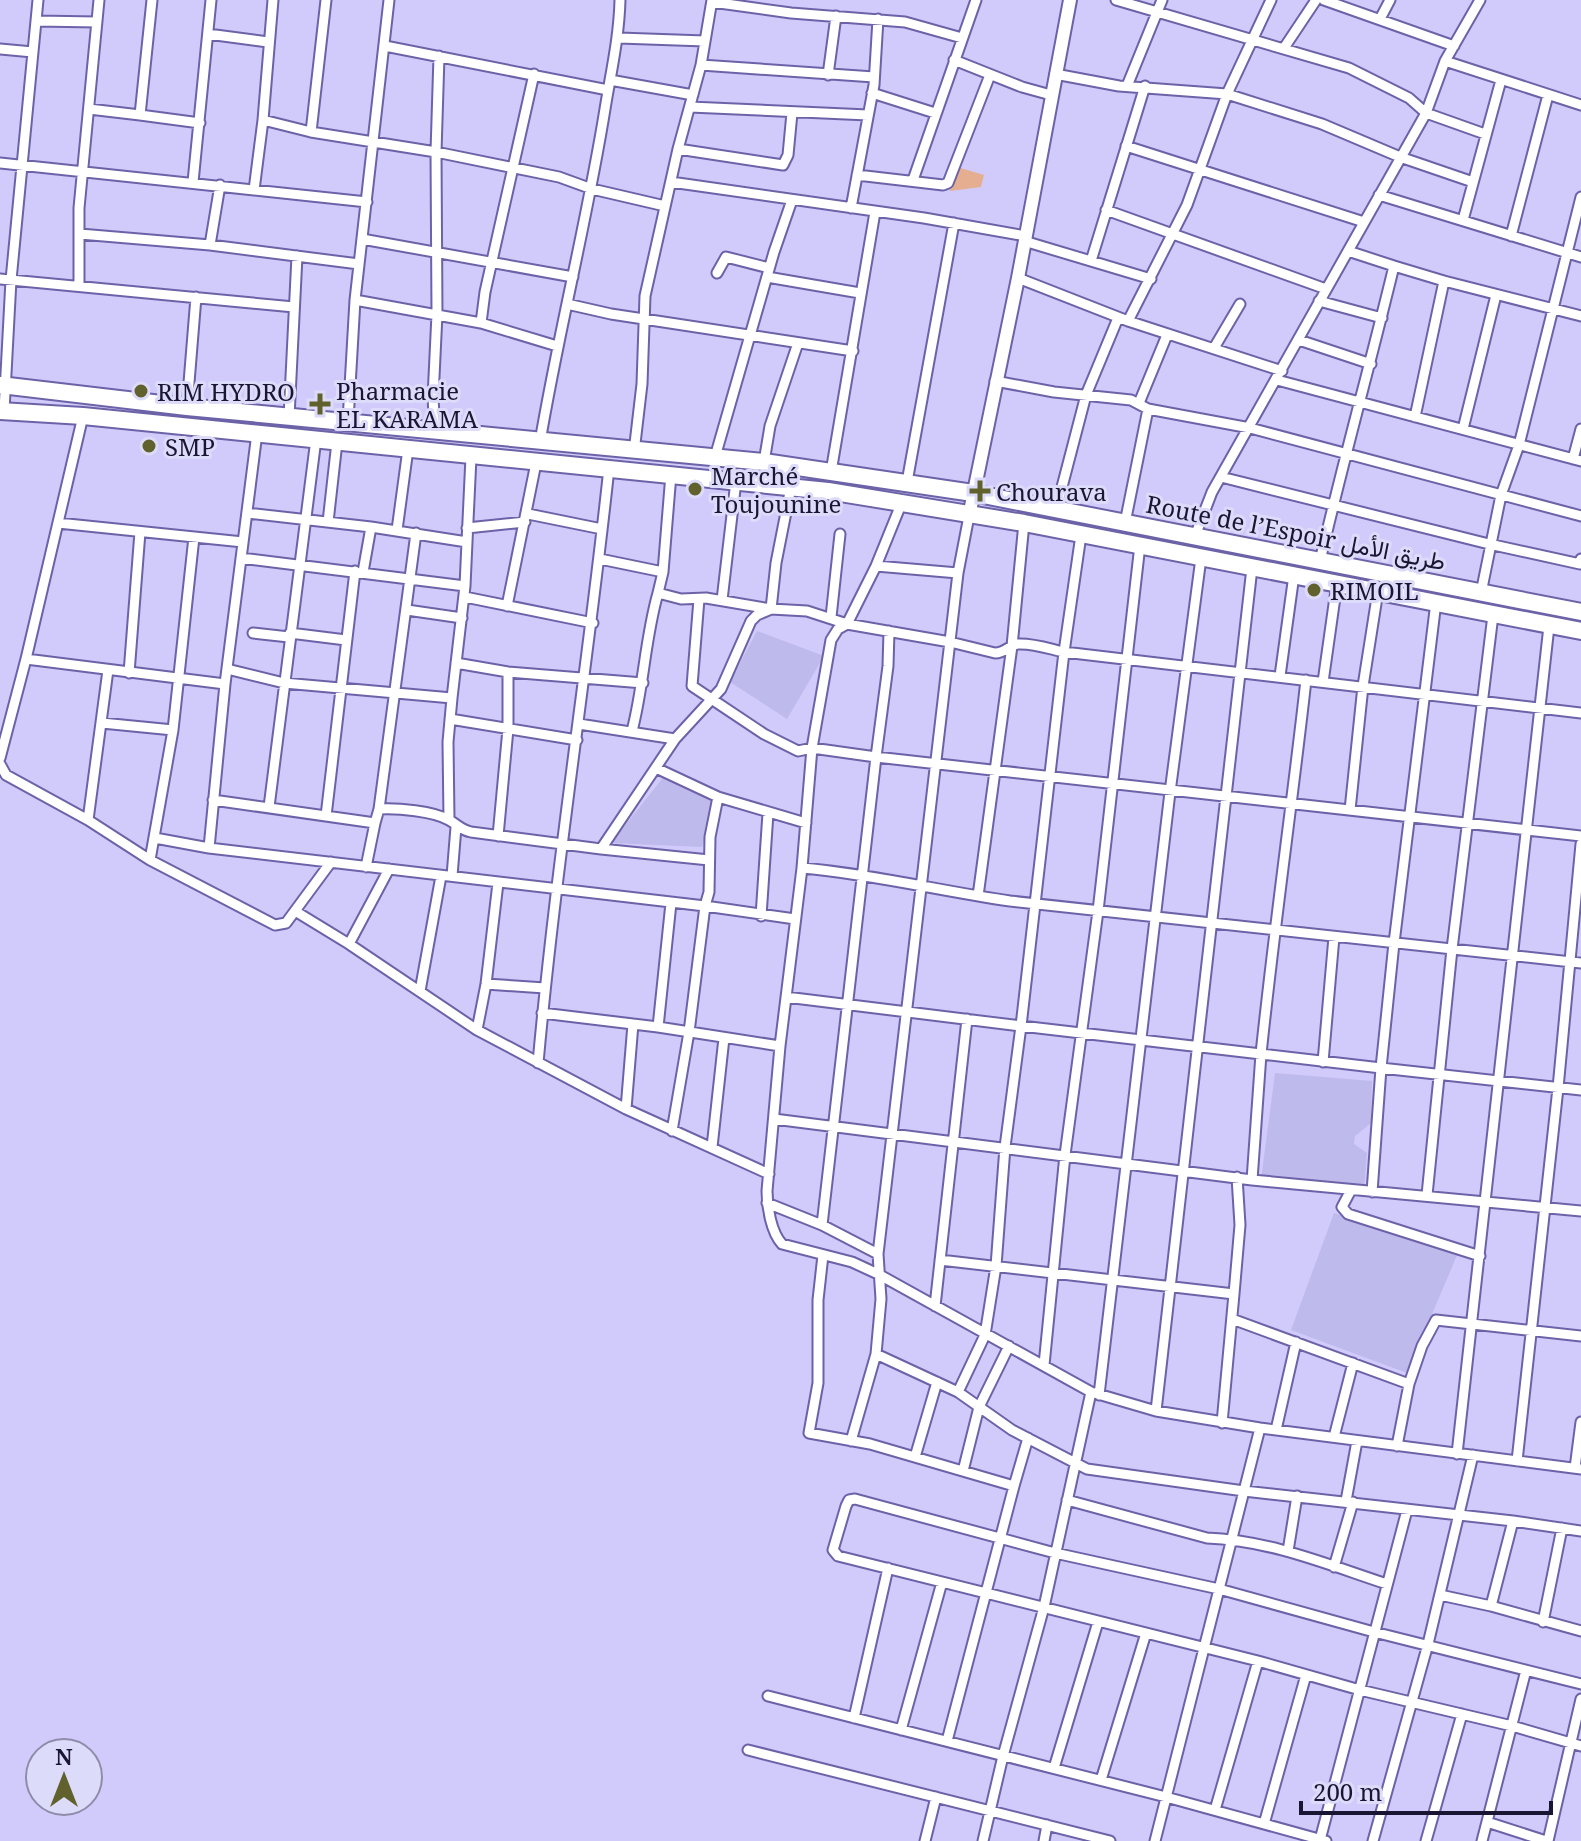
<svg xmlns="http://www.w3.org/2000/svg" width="1581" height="1841" font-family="'Noto Serif',Vazirmatn,serif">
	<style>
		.built { fill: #bfbaec }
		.green { fill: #e5ae91 }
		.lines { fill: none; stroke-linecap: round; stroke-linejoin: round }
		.minor-casing { stroke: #6c62a8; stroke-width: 13 }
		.tertiary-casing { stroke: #6c62a8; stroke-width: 16 }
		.trunk-casing { stroke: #6c62a8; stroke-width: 20 }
		.minor { stroke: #fff; stroke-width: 9 }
		.tertiary { stroke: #fff; stroke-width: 12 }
		.trunk { stroke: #fff; stroke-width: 16 }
		.poi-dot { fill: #61612e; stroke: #dddbfa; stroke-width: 3 }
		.labels { text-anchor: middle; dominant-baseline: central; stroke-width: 6; stroke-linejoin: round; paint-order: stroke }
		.poi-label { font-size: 24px; fill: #1a1532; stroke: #dddbfa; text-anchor: start }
		.street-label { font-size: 24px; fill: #1a1532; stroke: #dddbfa }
	</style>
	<rect width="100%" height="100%" fill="#d0cbfa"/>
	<path class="built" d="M757 631 824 656 787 719 730 682Z
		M666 774 716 798 702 847 611 843Z
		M1275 1073 1372 1081 1371 1123 1355 1136 1354 1144 1367 1153 1364 1190 1261 1180Z
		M1334 1213 1458 1253 1407 1373 1291 1330Z"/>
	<path class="green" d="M957 167 984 175 981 187 950 191Z"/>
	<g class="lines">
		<defs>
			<path id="minor" d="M152 0 140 115 200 123
				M326 0 311 132 436 152 559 177 592 189 665 206
				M1116 0 1349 68 1409 98 1426 113 1485 134
				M1324 0 1454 46
				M712 2 791 13 905 22 962 38
				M1380 19 1390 0
				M37 21 97 22
				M208 34 268 42
				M619 38 705 41
				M385 46 608 90
				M1284 48 1316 0
				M0 49 33 52
				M954 60 1022 87 1051 95
				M1445 61 1581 105
				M701 65 874 77
				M1055 74 1119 86 1227 94 1322 124 1400 157 1473 182
				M828 75 836 16
				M610 80 693 95
				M1127 86 1162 0
				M872 93 935 113
				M690 107 868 115
				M89 109 140 115
				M263 120 311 132
				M1126 146 1364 222
				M678 149 783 165 788 155 792 113
				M0 163 367 202
				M857 175 943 185 948 183 990 75
				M913 180 976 0
				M193 182 211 0
				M671 182 924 218 1026 236
				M254 190 263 120 273 0
				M1379 195 1581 257
				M851 208 874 85 878 19
				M1106 210 1326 289
				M1463 220 1501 80
				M80 234 210 245 359 264
				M1511 236 1548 95
				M362 239 573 277
				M1024 241 1151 279
				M210 245 220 185
				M1348 251 1426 113 1445 61 1480 0
				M1091 261 1145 86
				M1394 266 1444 281 1581 316
				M717 273 726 257 769 268
				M767 277 860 293
				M1018 278 1128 321 1282 371
				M0 279 294 307
				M79 286V208L99 0
				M355 300 481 323 557 346
				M1319 301 1382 318
				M567 304 611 314 853 351
				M1128 321 1187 205 1227 94 1271 0
				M481 323 485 292 534 74
				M1299 340 1371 364
				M1214 348 1240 304
				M1277 380 1581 461
				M995 381 1054 392 1131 400 1148 409 1250 428 1581 516
				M1139 403 1167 335
				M187 407 196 297
				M4 411 11 280 38 0
				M289 417 297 256
				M1415 417 1444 281
				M348 421 355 300 389 0
				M1463 429 1496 295
				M435 431 433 398 437 314 436 152 439 56
				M540 442C559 330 587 221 605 109 611 72 619 38 620 0
				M634 452 642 384 645 296 678 149 701 65 712 0
				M715 457 774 252 792 200
				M1573 459 1581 429
				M764 462 770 426 798 343
				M831 472 875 212
				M671 474 663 572 658 593 681 599 706 598 771 609 807 611 847 624 950 642 995 653C1006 653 1009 645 1018 644 1033 643 1050 649 1064 652L1581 713
				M1221 477 1489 544 1580 564 1581 559
				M907 482 954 223
				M902 502 876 566 847 624 838 629 831 640 812 748 802 868 780 1046 767 1191C767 1207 771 1232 782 1244L852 1262 878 1274 1091 1392 1156 1411 1260 1428 1581 1469
				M1056 510 1086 395 1118 318
				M247 513 371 527 467 542 471 457
				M528 514 602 529
				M328 522 337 442
				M58 523 243 542
				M1125 523 1148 409
				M467 528 525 522
				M397 530 408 449
				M1081 535 1064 652 1021 1026 1261 1054 1252 1180
				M1195 536 1212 492 1348 251 1394 266C1370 365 1343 462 1320 561
				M241 558 465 586 467 542
				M600 559 663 572
				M876 566 958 573
				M363 572 371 527
				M1481 593 1501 495 1519 445 1581 197
				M465 597 593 623
				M699 599 692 686 764 734 798 751 812 748 876 757 888 666 889 631
				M722 600 736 481
				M507 606 536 463
				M407 610 462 618
				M831 617 840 534
				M253 633 289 637
				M290 633 346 640
				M26 659 225 684 257 433
				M456 663 508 672 643 683
				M227 669 284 683 452 698 465 586
				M129 673 140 532
				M1280 676 1294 575
				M1306 680C1292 805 1274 929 1261 1054L1381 1068 1394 943 1436 602
				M1323 682 1337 583
				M225 684 209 848 705 906 709 892 710 837 718 797
				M450 719 577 740
				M102 723 173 730
				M579 724 675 739
				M632 731C644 685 645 638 658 593
				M0 758 26 659 83 416
				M0 764 6 775 88 820 150 860 275 925 286 923 331 862
				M656 768 718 797 806 823
				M213 800 375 823 379 809C398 808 433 811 449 820 458 825 461 830 471 832L601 849 675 739 721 689 751 621 757 615 771 609 776 563 791 487
				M269 807 316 439
				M379 809 416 533
				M1350 810 1363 686 1378 591
				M326 816 355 571
				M449 819 448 742 452 698
				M88 820 108 670
				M498 836 508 729V672
				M155 838 209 848
				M601 849 709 860
				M150 860 173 730 194 537
				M366 867 375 823
				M802 868C872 874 940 891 1010 901L1581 963
				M452 876 456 827
				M978 896 1012 646 1024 523
				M671 903 658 1027 780 1046
				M295 911 349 944 477 1030 626 1109 769 1174
				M761 916 768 813
				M349 944 389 869
				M486 984 545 988
				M420 991 441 876
				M786 997 1021 1026 1005 1147 996 1266 985 1335 958 1392
				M542 1013 633 1024
				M477 1030 486 984 498 883
				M1323 1062 1334 937
				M538 1063C556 864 588 666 609 468
				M626 1109 633 1024 658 1027
				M774 1119 1252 1180 1581 1211
				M672 1131 689 1032 705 906 795 919
				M712 1147 724 1038
				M1351 1190 1342 1207 1348 1214 1480 1256
				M1372 1192 1381 1068 1581 1090
				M1427 1195 1452 949 1493 615
				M767 1203 822 1225 878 1254
				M822 1225 876 757 1581 836
				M823 1255 818 1300V1383L809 1433 870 1444 1014 1486 947 1741
				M940 1260 1234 1294 1222 1423
				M1234 1294 1240 1225 1237 1177
				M935 1306 967 1019
				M1232 1319 1409 1384 1397 1446
				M876 1354 958 1392 1012 1430 1087 1469 1244 1491 1513 1521 1581 1531
				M1044 1365 1065 1155 1098 911 1140 545
				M1409 1384 1422 1346 1436 1320 1581 1336
				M1099 1395 1170 792 1201 558
				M1156 1411 1252 568
				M1276 1430 1296 1342
				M1334 1437 1353 1363
				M851 1441 876 1354 881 1299 878 1254 958 573 969 516
				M1457 1454 1549 626
				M915 1457 937 1382
				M1517 1461 1558 1088 1581 844
				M1575 1468 1581 1422
				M963 1471 979 1407 1009 1346
				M1014 1486 1028 1438
				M1067 1500 1207 1538C1269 1540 1329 1565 1387 1584
				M1346 1501 1357 1441
				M1513 1521 1491 1606 1581 1631
				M1288 1551 1297 1496
				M1334 1567 1353 1502
				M1440 1595 1491 1606
				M1543 1622 1562 1528
				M1581 1684 1374 1632 1219 1589 1055 1553 855 1499 849 1500 846 1506 833 1550 838 1556 1258 1661 1360 1690 1512 1726 1581 1746
				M768 1696 1166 1797 1326 1841
				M854 1718 888 1568
				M901 1730 942 1582
				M748 1750 1110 1841
				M1054 1768 1098 1622
				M1101 1780 1146 1633
				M1215 1810 1258 1661
				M1487 1822 1546 1841
				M1264 1824 1306 1675
				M1320 1840 1407 1510
				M925 1841 936 1797
				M983 1841 1003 1756 1044 1607 1091 1392
				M1044 1841 1047 1825
				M1155 1841 1260 1428
				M1373 1841 1428 1644 1473 1455
				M1426 1841 1462 1714
				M1482 1841 1526 1670
				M1548 1841 1581 1699"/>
			<path id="tertiary" d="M969 516 1018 278 1070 0"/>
			<path id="trunk" d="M0 385 187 407 764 462 973 493 1581 612
				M0 411 83 416 828 491 1024 523 1581 631"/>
		</defs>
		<use href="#minor" class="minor-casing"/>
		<use href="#tertiary" class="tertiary-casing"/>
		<use href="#trunk" class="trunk-casing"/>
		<use href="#minor" class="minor"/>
		<use href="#tertiary" class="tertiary"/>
		<use href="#trunk" class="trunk"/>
	</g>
	<g class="poi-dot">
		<circle cx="141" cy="391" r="8"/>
		<path d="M316 392h8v8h8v8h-8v8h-8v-8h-8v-8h8z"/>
		<circle cx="149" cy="446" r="8"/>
		<circle cx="695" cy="489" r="8"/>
		<path d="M976 479h8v8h8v8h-8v8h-8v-8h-8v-8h8z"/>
		<circle cx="1314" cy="590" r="8"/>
	</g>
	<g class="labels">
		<g class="poi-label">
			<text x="336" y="390">Pharmacie<tspan x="336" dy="28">EL KARAMA</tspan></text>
			<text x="157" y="391">RIM HYDRO</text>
			<text x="165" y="446">SMP</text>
			<text x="711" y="475">Marché<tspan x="711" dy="28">Toujounine</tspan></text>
			<text x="996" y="491">Chourava</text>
			<text x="1330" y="590">RIMOIL</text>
		</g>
		<g class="street-label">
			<text transform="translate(1296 532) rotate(11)">Route de l’Espoir طريق الأمل</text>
		</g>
	</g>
	<g transform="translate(64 1777)"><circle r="38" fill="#dddbfa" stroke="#8f8caa" stroke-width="2"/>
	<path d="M0-6L14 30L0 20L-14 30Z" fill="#61612e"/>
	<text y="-12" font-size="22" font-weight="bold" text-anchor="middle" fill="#1a1532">N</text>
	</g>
	<path d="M1301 1801v12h250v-12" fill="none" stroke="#1a1532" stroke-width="4"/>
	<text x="1313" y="1801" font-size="24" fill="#1a1532" stroke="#dddbfa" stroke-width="6" paint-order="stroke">200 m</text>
</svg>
